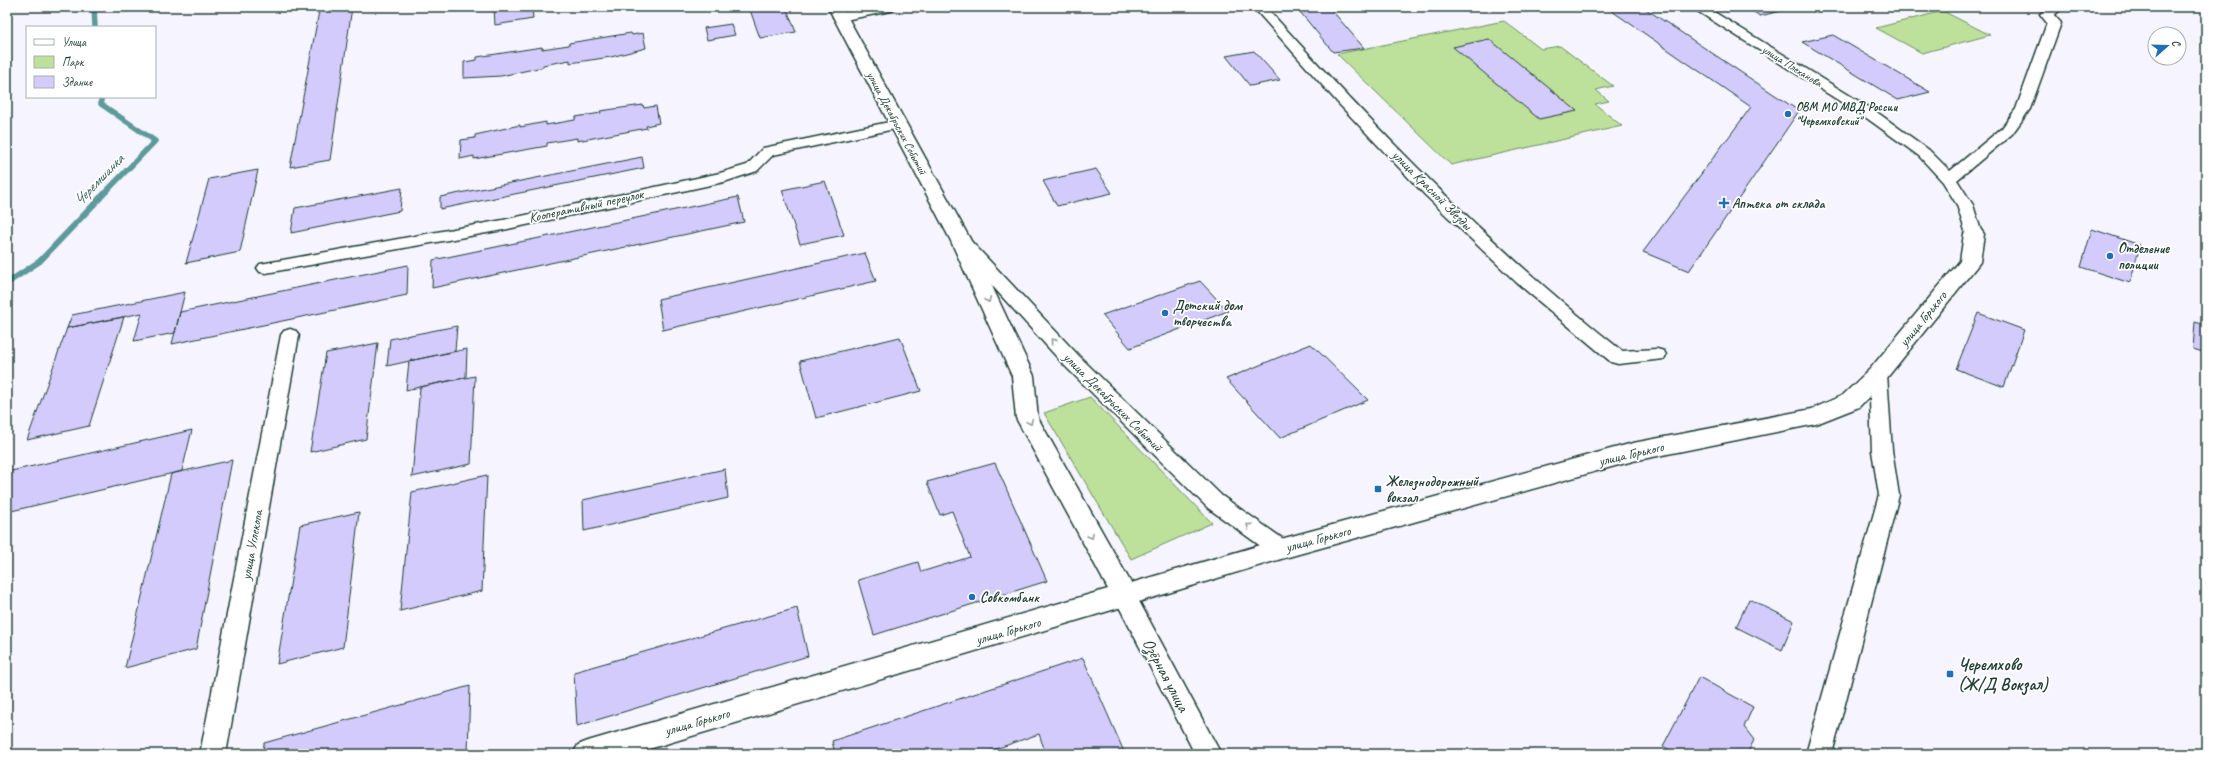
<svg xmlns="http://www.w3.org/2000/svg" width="2213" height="761" font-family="Caveat,sans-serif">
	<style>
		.green { fill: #bde09a; stroke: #6e8e67 }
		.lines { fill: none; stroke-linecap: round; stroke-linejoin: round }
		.stream-far1 { stroke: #5d9a9a; stroke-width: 5.5 }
		.stream { stroke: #5d9a9a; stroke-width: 6 }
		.building { fill: #d4cbfd; stroke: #1f3d34 }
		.minor-casing { stroke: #1f3d34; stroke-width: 3 }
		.tertiary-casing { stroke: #1f3d34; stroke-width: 3 }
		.minor { fill: #fff; fill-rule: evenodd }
		.tertiary { fill: #fff; fill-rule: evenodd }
		.oneway { stroke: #8f9e9a }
		.poi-dot { fill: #1f6fb2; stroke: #fff; stroke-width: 1.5 }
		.labels { text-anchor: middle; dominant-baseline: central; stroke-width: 3.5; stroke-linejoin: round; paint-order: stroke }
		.far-street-label { font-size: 12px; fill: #1f3d34; stroke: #fff }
		.far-poi-label { font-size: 12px; font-weight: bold; fill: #1f3d34; stroke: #fff; text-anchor: start }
		.street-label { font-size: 14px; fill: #1f3d34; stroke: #fff }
		.poi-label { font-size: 14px; font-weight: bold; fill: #1f3d34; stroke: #fff; text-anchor: start }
		.water-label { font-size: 15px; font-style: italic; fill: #39645e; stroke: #fff }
		.near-poi-label { font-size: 17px; font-weight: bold; fill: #1f3d34; stroke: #fff; text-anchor: start }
		.near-street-label { font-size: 17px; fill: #1f3d34; stroke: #fff }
	</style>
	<rect width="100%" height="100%" fill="#f6f5ff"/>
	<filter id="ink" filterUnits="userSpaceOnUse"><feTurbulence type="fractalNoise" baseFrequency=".025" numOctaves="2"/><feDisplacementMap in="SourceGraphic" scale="8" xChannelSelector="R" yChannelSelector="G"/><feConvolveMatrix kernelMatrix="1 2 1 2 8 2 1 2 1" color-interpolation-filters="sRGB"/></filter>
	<g filter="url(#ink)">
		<path class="green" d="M1943 11 1990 35 1922 53 1876 28Z
			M1504 21 1541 49 1560 46 1613 86 1596 90 1609 101 1595 104 1622 126 1451 165 1337 54Z
			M1090 397 1212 523 1131 559 1044 413Z"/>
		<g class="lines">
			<path class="stream-far1" d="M94 7 95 27
				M99 199 155 141 101 104V97"/>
			<path class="stream" d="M7 283 40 261 100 198"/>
		</g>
		<path class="building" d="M344 7H352L330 160 290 167 319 11Z
			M494 7H532L533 19 495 25Z
			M749 7H786L796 32 760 38Z
			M1296 7H1329L1364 48 1333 52Z
			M1519 7H1549L1525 12Z
			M1606 7H1643L1799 111 1689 271 1643 252 1751 107Z
			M1746 7H1798L1760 16Z
			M731 24 735 35 707 40 704 28Z
			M631 33 632 35 643 33 646 48 611 57 570 63V60L543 65V67L501 76 464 78V62L477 60V57L542 47V49L569 45V43Z
			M1833 35 1930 92 1898 100 1802 42Z
			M1489 39 1577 111 1539 119 1453 47Z
			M1254 51 1280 80 1250 86 1226 56Z
			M643 105 644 108 656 106 659 123 646 126 647 128 577 141V138L547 143V146L474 159V156L460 159 461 140 475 138V135L520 125V127L546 122V125L575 120V117L601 113 600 111Z
			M642 157 644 168 440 209V197Z
			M1096 169 1112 193 1057 206 1043 181Z
			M258 170 240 252 186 263 209 179Z
			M825 181 844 235 800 244 782 190Z
			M402 188 400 211 291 233 295 208Z
			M738 197 744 222 432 288 433 260Z
			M2092 229 2140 245 2130 283 2081 267Z
			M865 253 876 281 663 330 658 299Z
			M408 265 407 295 172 344 180 312Z
			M1200 281 1228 311 1130 348 1102 315Z
			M185 292 175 333 134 341 142 313 67 328 72 315Z
			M1978 313 2024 330 2004 387 1956 369Z
			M124 317 89 426 27 440 67 328Z
			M2195 322 2206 325V353L2193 349Z
			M457 326 455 351 387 366 390 339Z
			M900 337 921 391 816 418 800 361Z
			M378 343 366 439 310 452 326 353Z
			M1311 344 1368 400 1280 438 1226 379Z
			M467 349 466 377 406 390 409 361Z
			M475 376 471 464 412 477 420 387Z
			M192 430 182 471 7 512V472Z
			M232 460 196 649 125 668 171 474Z
			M995 463 1047 581 874 635 858 580 918 562 921 572 970 557 952 511 940 515 927 482Z
			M725 469 728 498 584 531 583 500Z
			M487 475 482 591 400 611 412 492Z
			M359 512 343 647 277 664 300 525Z
			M1749 599 1794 621 1782 650 1736 627Z
			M797 608 808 656 577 726 574 672Z
			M1083 658 1125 754H1046L1039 734 981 754H835L832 741Z
			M1699 677 1753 707 1744 727 1754 740 1747 754H1677L1663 746Z
			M470 686 468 753 263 754 264 743Z"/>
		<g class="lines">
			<defs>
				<path id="minor" d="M871 7H897L891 11 840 21 833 17 835 14Z
					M1253 7H1266C1377 131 1492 248 1622 351L1657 349 1664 351 1666 355 1664 359 1618 364 1611 362 1516 282 1425 195 1338 103Z
					M1691 7H1706L1878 113 1929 150 1950 171 2002 128 2016 109 2047 23 2040 14 2049 7H2064L2054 15 2061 23 2030 109 2012 134 1957 180 1973 205 1982 234 1980 238H1968L1966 234 1957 205 1943 182 1919 156 1868 119Z
					M899 120 904 121 906 124 904 127 773 155 757 171 724 182 503 230 266 273 260 272 257 268 260 264 266 263 503 220 720 173 747 165 763 148Z
					M963 238 969 239 1079 356 1222 496 1289 543 1292 549 1289 555 1281 558 1273 555 1208 508 1065 366 957 247 955 243 957 239Z
					M290 329 296 331 299 335 226 754H200L281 335 284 331Z
					M1878 367 1885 369 1887 374 1892 451 1899 495 1832 754H1806L1879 495 1872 451 1869 374 1871 369Z
					M1125 588 1133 590 1221 754H1195L1114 597 1117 590Z"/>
				<path id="tertiary" d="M828 7H842L970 239 1034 376 1038 418 1131 583 1281 539 1633 443 1812 409 1843 395 1870 369 1960 261 1964 234 1967 230 1974 228 1981 230 1984 234 1980 262 1977 266 1886 379 1859 407 1816 424 1633 461 1281 559 1135 603 1125 608 1122 607 632 754H573L578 745 588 741 1108 589 1016 418 1012 376 950 239Z"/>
			</defs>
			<use href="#minor" class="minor-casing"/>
			<use href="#tertiary" class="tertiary-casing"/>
			<use href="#minor" class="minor"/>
			<use href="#tertiary" class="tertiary"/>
		</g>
		<defs><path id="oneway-chevron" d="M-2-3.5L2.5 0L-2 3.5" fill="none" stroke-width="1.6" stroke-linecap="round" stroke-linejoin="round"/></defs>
		<g class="oneway">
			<use href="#oneway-chevron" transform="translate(988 300) rotate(65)"/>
			<use href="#oneway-chevron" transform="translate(1053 341) rotate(-132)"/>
			<use href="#oneway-chevron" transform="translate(1030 422) rotate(66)"/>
			<use href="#oneway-chevron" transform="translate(1249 526) rotate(-144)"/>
			<use href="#oneway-chevron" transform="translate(1091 536) rotate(61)"/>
		</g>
	</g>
	<g class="poi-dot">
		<circle cx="1788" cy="114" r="4"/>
		<path d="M1722 197h4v4h4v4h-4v4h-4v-4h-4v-4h4z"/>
		<circle cx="2110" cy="256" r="4"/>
		<circle cx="1165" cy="313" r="4"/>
		<rect x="1374" y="485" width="8" height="8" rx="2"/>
		<circle cx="972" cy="597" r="4"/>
		<rect x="1946" y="670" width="8" height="8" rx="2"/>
	</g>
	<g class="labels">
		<g class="far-street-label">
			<text transform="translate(1792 66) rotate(32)">улица Плеханова</text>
			<text transform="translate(897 123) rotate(62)">улица Декабрьских Событий</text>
		</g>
		<g class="far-poi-label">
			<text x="1796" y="107">ОВМ МО МВД России<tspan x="1796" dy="14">"Черемховский"</tspan></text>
		</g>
		<g class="street-label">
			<text transform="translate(1432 190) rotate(45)">улица Красной Звезды</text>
			<text transform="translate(586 206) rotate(-12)">Кооперативный переулок</text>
			<text transform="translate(1923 319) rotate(-51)">улица Горького</text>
			<text transform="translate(1113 402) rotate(45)">улица Декабрьских Событий</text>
			<text transform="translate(1631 454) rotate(-13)">улица Горького</text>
			<text transform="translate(1318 539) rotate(-15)">улица Горького</text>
			<text transform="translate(252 545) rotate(-80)">улица Углекопа</text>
			<text transform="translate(1008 631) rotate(-16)">улица Горького</text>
			<text transform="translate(697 722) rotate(-16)">улица Горького</text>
		</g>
		<g class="poi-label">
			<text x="1732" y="203">Аптека от склада</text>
			<text x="2118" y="248">Отделение<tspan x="2118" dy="16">полиции</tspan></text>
			<text x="1173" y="305">Детский дом<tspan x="1173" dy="16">творчества</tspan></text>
			<text x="1386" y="481">Железнодорожный<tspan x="1386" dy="16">вокзал</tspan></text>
			<text x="980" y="597">Совкомбанк</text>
		</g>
		<g class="water-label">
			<text transform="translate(99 180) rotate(-46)">Черемшанка</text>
		</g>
		<g class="near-poi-label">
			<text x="1958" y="664">Черемхово<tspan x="1958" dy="20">(Ж/Д Вокзал)</tspan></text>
		</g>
		<g class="near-street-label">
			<text transform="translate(1166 675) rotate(62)">Озёрная улица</text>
		</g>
	</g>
	<rect width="2213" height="761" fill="none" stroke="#fff" stroke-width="24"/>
	<rect x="12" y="12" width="2189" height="737" fill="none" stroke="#1f3d34" stroke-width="1.5" filter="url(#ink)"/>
	<rect x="26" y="26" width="130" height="72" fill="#ffffff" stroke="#a5b1ae"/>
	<rect x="34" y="39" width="20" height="6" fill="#ffffff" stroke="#a5b1ae"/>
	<text x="62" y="46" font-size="12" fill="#1f3d34">Улица</text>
	<rect x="34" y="56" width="20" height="12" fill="#bde09a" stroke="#a5b1ae"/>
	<text x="62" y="66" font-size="12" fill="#1f3d34">Парк</text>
	<rect x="34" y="76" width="20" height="12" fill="#d4cbfd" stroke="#a5b1ae"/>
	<text x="62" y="86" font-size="12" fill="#1f3d34">Здание</text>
	<g transform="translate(2167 46) rotate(70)"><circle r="19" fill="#ffffff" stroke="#a5b1ae"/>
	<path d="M0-3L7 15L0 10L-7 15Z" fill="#1f6fb2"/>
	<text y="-6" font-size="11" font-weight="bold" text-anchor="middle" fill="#1f3d34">С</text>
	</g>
</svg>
